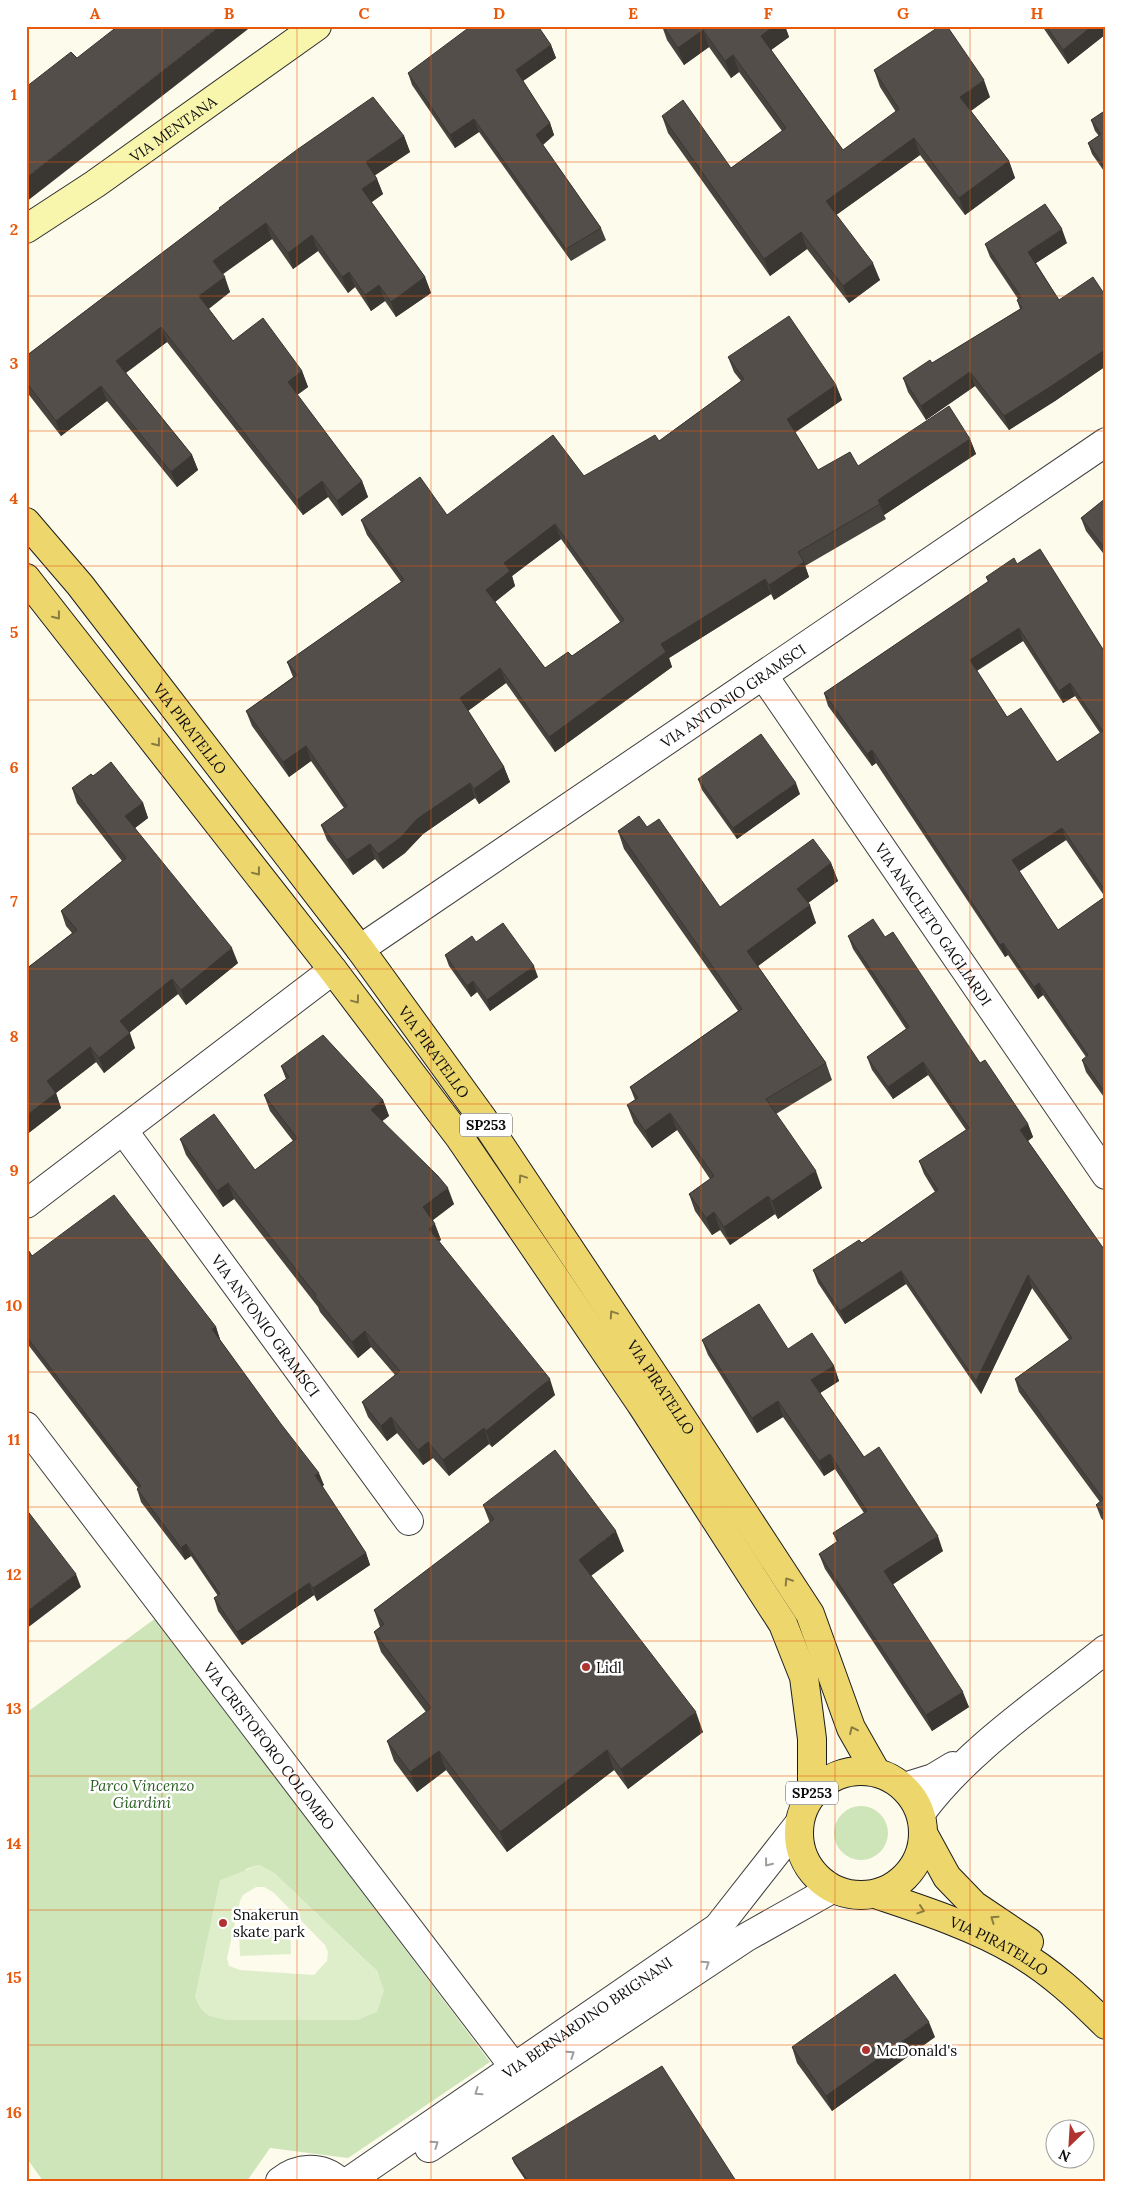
<svg xmlns="http://www.w3.org/2000/svg" width="1132" height="2207" font-family="Lora,serif">
	<style>
		.green { fill: #cde5b9; fill-rule: evenodd }
		.pitch { fill: #deedca; fill-rule: evenodd }
		.lines { fill: none; stroke-linecap: round; stroke-linejoin: round }
		.street-casing { stroke: #3f3f3f; stroke-width: 30 }
		.secondary-casing { stroke: #2e2e2e; stroke-width: 30 }
		.primary-casing { stroke: #1d1d1d; stroke-width: 30 }
		.street { stroke: #fff; stroke-width: 28 }
		.secondary { stroke: #f8f5ad; stroke-width: 28 }
		.primary { stroke: #edd76d; stroke-width: 28 }
		.wall { fill: #47433f; fill-rule: evenodd }
		.shaded-wall { fill: #3a3733 }
		.building { fill: #534e49; stroke: #3a3733; fill-rule: evenodd }
		.oneway { stroke: #887c41 }
		.oneway2 { stroke: #9e9e9e }
		.grid { fill: none; stroke: #e8590c; stroke-width: 1; stroke-opacity: 0.55 }
		.poi-dot { fill: #b03330; stroke: #fff; stroke-width: 2 }
		.labels { text-anchor: middle; dominant-baseline: central; stroke-width: 5; stroke-linejoin: round; paint-order: stroke }
		.shield { fill: #fff; stroke: #555; stroke-width: 1 }
		.shield-label { font-size: 14px; font-weight: bold; fill: #0c0c0c }
		.street-label { font-size: 15px; fill: #0c0c0c; stroke: #fff }
		.poi-label { font-size: 15px; fill: #0c0c0c; stroke: #fff; text-anchor: start }
		.park-label { font-size: 15px; font-style: italic; fill: #2a5d22; stroke: #fff }
		.neatline { fill: none; stroke: #e8590c; stroke-width: 2 }
		.grid-label { font-size: 16px; text-anchor: middle; font-weight: bold; fill: #e8590c }
	</style>
	<rect width="100%" height="100%" fill="#fdfbec"/>
	<path class="green" d="M156 1618 490 2062 348 2158 270 2148 247 2181H43L26 2157V1713ZM259 1865 274 1873 378 1972 209 2016 246 1869Z
		M834 1833a27 27 0 1 1 54 0a27 27 0 1 1-54 0Z"/>
	<path class="pitch" d="M259 1865 274 1873 378 1972 384 1991 377 2012 358 2020H226C209 2016 201 2015 195 1996L220 1880ZM256 1887H264L273 1892 325 1945 328 1952 327 1961 314 1975 240 1970 229 1966 227 1958 240 1901 243 1895Z
		M290 1930 291 1954 240 1956 239 1932Z"/>
	<g class="lines">
		<defs>
			<g id="street">
				<path id="s1" d="M763 675 1106 1175"/>
				<path id="s2" d="M360 949 1106 442"/>
				<path id="s3" d="M123 1130 409 1521"/>
				<path d="M26 1204 333 970"/>
				<path id="s4" d="M26 1426 514 2067"/>
				<path d="M904 1787 933 1778 953 1766"/>
				<path d="M921 1813C969 1748 1043 1700 1106 1649"/>
				<path d="M429 2148 745 1938 832 1889"/>
				<path d="M280 2181C298 2167 321 2165 339 2181"/>
				<path id="s5" d="M349 2181 718 1927 798 1825"/>
			</g>
			<g id="secondary">
				<path id="s6" d="M26 229 95 184 317 26"/>
			</g>
			<g id="primary">
				<path id="s7" d="M26 522 80 585 360 949 483 1119 665 1392 810 1614 851 1728 876 1772"/>
				<path d="M26 578 333 970 460 1138 641 1404 783 1624 804 1677 812 1739V1793"/>
				<circle cx="861" cy="1833" r="62"/>
				<path d="M924 1835 947 1877 974 1905 1029 1942"/>
				<path id="s8" d="M875 1894C923 1910 973 1926 1017 1952 1050 1971 1079 1998 1106 2025"/>
			</g>
		</defs>
		<use href="#street" class="street-casing"/>
		<use href="#secondary" class="secondary-casing"/>
		<use href="#primary" class="primary-casing"/>
		<use href="#street" class="street"/>
		<use href="#secondary" class="secondary"/>
		<use href="#primary" class="primary"/>
	</g>
	<path class="wall" d="M662 26H785L789 37 771 50 843 150 896 112 880 87 874 70 990 97 971 111 1009 161 1015 178 965 215 920 155 836 215 880 280 849 303 807 249 770 276 668 133 662 116 731 168 782 131 739 72 731 78 709 47 684 65 667 40Z
		M1042 26H1106V34L1068 64Z
		M551 45 556 58 523 81 550 123 554 135 543 145 601 228 606 240 571 261 479 132 455 148 412 85 408 73Z
		M1106 110V174L1092 154 1088 143 1099 136 1095 131 1091 120Z
		M404 136 410 152 375 175 377 179 383 194 371 202 425 277 431 293 396 317 385 301 371 311 355 287 348 293 318 251 293 269 272 239 222 274 230 292 208 309 233 341 302 371 308 387 297 395 362 481 368 497 342 516 328 497 303 515 167 342 126 373 192 455 198 470 177 487 107 401 61 436 26 391V356L219 210V208Z
		M1067 243 1036 263 1059 300 1103 292 1106 291V366L1055 401 1009 430 975 386 926 420 908 392 903 378 932 363 1020 309 1017 300 1018 299 990 257 985 244Z
		M728 357 836 385 842 400 795 432 818 470 858 466 970 439 976 454 884 515 886 519 805 566 809 577 774 600 771 594 669 658 672 667 555 752 506 683 468 711 504 767 510 782 479 804 475 798 423 834 405 853 383 869 375 859 353 875 327 840 321 825 344 808 311 761 289 777 252 726 246 711 293 677 287 662 401 582 367 535 361 520 447 515 584 476 659 441 741 381 734 372ZM561 539 620 622 572 656 545 668 495 602 515 586 512 576Z
		M1106 498V557L1086 531 1081 518Z
		M1017 564 1106 654V1100L1086 1072 1082 1060 1086 1057 1043 995 1038 999 1008 955 1005 957 876 763 872 766 828 706 824 693 988 582 986 577ZM1023 641 1063 703 1075 696 1100 733 1057 762 1007 717 977 671ZM1066 840 1105 897 1058 930 1019 871Z
		M93 776 143 803 148 818 135 828 238 963 186 1005 178 994 129 1033 135 1048 104 1073 96 1062 56 1093 61 1108 26 1135V969L72 933 66 926 61 911 122 861 77 803 72 788Z
		M698 779 800 794 737 839 702 790Z
		M647 827 720 907 831 863 838 881 808 903 816 923 758 966 826 1063 832 1080 776 1114 822 1188 778 1219 775 1214 730 1245 720 1230 712 1235 695 1211 689 1194 710 1179 677 1130 652 1148 634 1123 627 1105 635 1100 630 1087 738 1011 624 849 618 831Z
		M848 936 885 937 980 1063 1028 1124 1033 1137 1028 1141 1106 1252V1524L1101 1518 1096 1505 1100 1502 1019 1392 1015 1379 1069 1340 1032 1288 981 1394 906 1284 845 1324 818 1283 813 1270 862 1243 935 1192 924 1174 919 1161 966 1130 928 1075 893 1099 872 1070 867 1057 906 1029 853 949Z
		M476 942 538 977 490 1011 477 992 471 997 449 966 445 955Z
		M281 1066 383 1100 389 1116 382 1121 454 1204 433 1220 441 1240 439 1241 555 1395 492 1447 489 1444 449 1476 433 1458 423 1465 397 1433 387 1441 368 1417 362 1402 395 1375 371 1347 358 1358 320 1312 318 1307 234 1199 223 1207 186 1155 180 1139 255 1170 293 1141 270 1111 264 1095 286 1079Z
		M26 1253 216 1327 220 1340 324 1485 322 1486 366 1553 370 1565 317 1601 314 1595 242 1645 218 1611 214 1598 218 1596 191 1556 185 1560 141 1502 137 1489 138 1488 26 1342Z
		M702 1340 788 1349 834 1366 839 1381 820 1393 864 1457 943 1551 893 1584 969 1707 932 1731 825 1569 819 1554 837 1542 833 1533 864 1513 835 1469 824 1476 783 1417 757 1433 708 1355Z
		M483 1505 624 1551 591 1576 703 1732 628 1789 614 1770 507 1852 446 1770 417 1792 394 1761 387 1741 426 1712 381 1652 374 1632 380 1627 374 1610 490 1523Z
		M935 2037 832 2111 797 2063 792 2047Z
		M512 2158 736 2181H526L514 2163Z"/>
	<path class="shaded-wall" d="M220 26H252L26 202V178Z
		M774 26H785L789 37 767 53 761 36Z
		M1092 26H1106V34L1068 64 1063 50Z
		M703 30 709 47 684 65 678 48Z
		M551 45 556 58 520 83 516 70Z
		M733 55 739 72 731 78 725 61Z
		M984 80 990 97 966 114 960 97Z
		M474 119 479 132 455 148 450 135Z
		M550 123 554 135 540 147 536 135Z
		M404 136 410 152 371 178 366 162Z
		M914 138 920 155 832 218 826 201Z
		M1009 161 1015 178 965 215 959 198Z
		M1106 163V172L1103 165Z
		M377 179 383 194 368 205 362 189Z
		M266 223 272 239 219 277 213 261Z
		M1062 229 1067 243 1033 265 1028 252Z
		M801 232 807 249 770 276 764 259Z
		M312 235 318 251 293 269 288 253Z
		M873 263 880 280 849 303 843 286Z
		M349 272 355 287 348 293 342 277Z
		M225 277 230 292 205 312 199 296Z
		M425 277 431 293 396 317 391 302Z
		M379 285 385 301 371 311 365 295Z
		M161 327 167 342 121 376 116 361Z
		M1106 349V366L1055 401 1009 430 1004 416Z
		M302 371 308 387 293 398 288 382Z
		M970 372 975 386 926 420 921 406Z
		M836 385 842 400 793 434 787 419Z
		M101 386 107 401 61 436 56 421Z
		M970 439 976 454 884 515 878 500Z
		M192 455 198 470 177 487 171 472Z
		M322 481 328 497 303 515 297 500Z
		M362 481 368 497 342 516 337 501Z
		M555 524 561 539 512 576 515 586 491 605 486 590 504 563Z
		M804 562 809 577 774 600 769 585Z
		M765 579 771 594 669 658 672 667 555 752 549 737 661 644Z
		M1019 628 1023 641 974 672 970 660Z
		M500 668 506 683 465 713 460 698Z
		M1070 683 1075 696 1063 703 1059 691Z
		M306 746 311 761 289 777 283 762Z
		M872 750 876 763 872 766 867 754Z
		M504 767 510 782 479 804 474 789Z
		M470 783 475 798 423 834 405 853 383 869 378 854 417 819Z
		M796 783 800 794 737 839 733 828Z
		M143 803 148 818 131 831 125 816Z
		M1062 828 1066 840 1017 873 1012 860Z
		M370 844 375 859 353 875 347 860Z
		M831 863 838 881 804 906 797 889Z
		M810 905 816 923 754 969 747 951Z
		M1003 943 1008 955 1005 957 1000 945Z
		M232 948 238 963 186 1005 181 990Z
		M534 966 538 977 490 1011 487 1000Z
		M172 979 178 994 125 1036 120 1021Z
		M473 981 477 992 471 997 467 986Z
		M1039 983 1043 995 1038 999 1034 987Z
		M130 1033 135 1048 104 1073 99 1058Z
		M90 1047 96 1062 52 1096 47 1081Z
		M923 1062 928 1075 893 1099 888 1087Z
		M56 1093 61 1108 26 1135V1116Z
		M383 1100 389 1116 376 1126 371 1110Z
		M670 1113 677 1130 652 1148 645 1131Z
		M1028 1124 1033 1137 1025 1143 1020 1130Z
		M816 1171 822 1188 778 1219 772 1201Z
		M228 1183 234 1199 223 1207 217 1191Z
		M448 1188 454 1204 429 1223 423 1207Z
		M768 1196 775 1214 730 1245 724 1227Z
		M714 1212 720 1230 712 1235 706 1218Z
		M435 1224 441 1240 435 1244 429 1229Z
		M901 1271 906 1284 845 1324 840 1311Z
		M1028 1275 1032 1288 981 1394 976 1381Z
		M216 1327 220 1339 217 1342 212 1329Z
		M365 1331 371 1347 358 1358 352 1342Z
		M834 1366 839 1381 817 1395 811 1380Z
		M550 1379 555 1395 492 1447 486 1431Z
		M778 1401 783 1417 757 1433 752 1418Z
		M391 1417 397 1433 387 1441 381 1426Z
		M484 1428 489 1444 449 1476 443 1460Z
		M428 1442 433 1458 423 1465 418 1450Z
		M830 1454 835 1469 824 1476 819 1461Z
		M319 1473 324 1485 320 1488 315 1475Z
		M616 1531 624 1551 586 1579 579 1560Z
		M938 1536 943 1551 889 1587 884 1571Z
		M186 1544 191 1556 185 1560 181 1548Z
		M366 1553 370 1565 317 1601 313 1588Z
		M76 1574 81 1587 26 1629V1612Z
		M309 1583 314 1595 242 1645 237 1632Z
		M963 1692 969 1707 932 1731 926 1715Z
		M696 1712 703 1732 628 1789 621 1769Z
		M607 1750 614 1770 507 1852 500 1832Z
		M439 1751 446 1770 417 1792 410 1772Z
		M929 2022 935 2037 832 2111 826 2096Z"/>
	<path class="building" d="M118 26H220L26 178V87L71 52 77 58Z
		M471 26H538L551 45 516 70 550 123 536 135 601 228 566 249 474 119 450 135 408 73Z
		M663 26H774L761 36 843 150 899 109 874 70 940 26H947L984 80 960 97 1009 161 959 198 914 138 826 201 873 263 843 286 801 232 764 259 662 116 683 100 731 168 786 128 733 55 725 61 703 30 678 48Z
		M1046 26H1092L1063 50Z
		M373 97 404 136 366 162 377 179 362 189 425 277 391 302 379 285 365 295 349 272 342 277 312 235 288 253 266 223 213 261 225 277 199 296 233 341 263 318 302 371 288 382 362 481 337 501 322 481 297 500 161 327 116 361 192 455 171 472 101 386 56 421 26 382V356L220 209 219 208 298 149Z
		M1106 110V163L1103 165 1088 143 1101 134 1091 120Z
		M1045 204 1062 229 1028 252 1059 300 1093 277 1103 292 1106 291V349L1050 387 1004 416 970 372 921 406 903 378 930 360 932 363 1022 308 1017 300 1021 297 985 244Z
		M789 316 836 385 787 419 818 470 850 452 858 466 949 406 970 439 878 500 880 504 798 552 804 562 769 585 765 579 661 644 666 652 549 737 500 668 460 698 504 767 474 789 470 783 417 819 400 838 378 854 370 844 347 860 321 825 347 806 306 746 283 762 246 711 297 675 287 662 404 580 361 520 420 477 447 515 553 435 584 476 655 435 659 441 744 379 728 357ZM555 524 624 620 572 656 568 652 545 668 486 590 510 571 504 563Z
		M1106 498V550L1081 518Z
		M1040 549 1106 654V892L1062 828 1012 860 1058 930 1106 896V1094L1082 1060 1088 1055 1039 983 1034 987 1003 943 1000 945 872 750 867 754 824 693 989 581 986 577 1014 558 1017 564ZM1019 628 1059 691 1070 683 1103 731 1057 762 1021 708 1007 717 970 660Z
		M761 734 796 783 733 828 698 779Z
		M111 762 143 803 125 816 232 948 181 990 172 979 120 1021 130 1033 99 1058 90 1047 47 1081 56 1093 26 1116V969L77 930 61 911 126 858 72 788 91 774 93 776Z
		M639 816 647 827 659 819 720 907 813 839 831 863 797 889 810 905 747 951 826 1063 766 1099 816 1171 772 1201 768 1196 724 1227 714 1212 706 1218 689 1194 714 1176 670 1113 645 1131 627 1105 638 1098 630 1087 742 1009 618 831Z
		M873 919 885 937 893 932 980 1063 985 1060 1028 1124 1020 1130 1106 1252V1517L1096 1505 1103 1499 1015 1379 1072 1338 1028 1275 976 1381 901 1271 840 1311 813 1270 859 1240 862 1243 938 1190 919 1161 969 1128 923 1062 888 1087 867 1057 909 1027 848 936Z
		M503 923 534 966 487 1000 473 981 467 986 445 955 472 936 476 942Z
		M323 1035 383 1100 371 1110 438 1176 448 1188 423 1207 435 1224 429 1229 550 1379 486 1431 484 1428 443 1460 428 1442 418 1450 391 1417 381 1426 362 1402 400 1371 365 1331 352 1342 315 1297 316 1295 228 1183 217 1191 180 1139 214 1114 255 1170 297 1138 264 1095 289 1077 281 1066Z
		M114 1195 216 1327 212 1329 281 1424 319 1473 315 1475 366 1553 313 1588 309 1583 237 1632 214 1598 220 1594 186 1544 181 1548 137 1489 141 1486 26 1336V1253L29 1251 32 1256Z
		M759 1304 788 1349 812 1333 834 1366 811 1380 864 1457 879 1447 938 1536 884 1571 963 1692 926 1715 819 1554 838 1541 833 1533 867 1511 830 1454 819 1461 778 1401 752 1418 702 1340Z
		M555 1450 616 1531 579 1560 696 1712 621 1769 607 1750 500 1832 439 1751 410 1772 387 1741 431 1708 374 1632 384 1624 374 1610 494 1519 483 1505Z
		M26 1509 76 1574 26 1612Z
		M895 1974 929 2022 826 2096 792 2047Z
		M662 2066 736 2181H528L512 2158Z"/>
	<defs><path id="oneway-chevron" d="M-2-3.5L2.5 0L-2 3.5" fill="none" stroke-width="1.6" stroke-linecap="round" stroke-linejoin="round" transform="scale(1.25)"/></defs>
	<g class="oneway">
		<use href="#oneway-chevron" transform="translate(57 616) rotate(52)"/>
		<use href="#oneway-chevron" transform="translate(157 743) rotate(52)"/>
		<use href="#oneway-chevron" transform="translate(257 872) rotate(52)"/>
		<use href="#oneway-chevron" transform="translate(356 1000) rotate(53)"/>
		<use href="#oneway-chevron" transform="translate(522 1178) rotate(-124)"/>
		<use href="#oneway-chevron" transform="translate(613 1314) rotate(-124)"/>
		<use href="#oneway-chevron" transform="translate(788 1581) rotate(-123)"/>
		<use href="#oneway-chevron" transform="translate(853 1730) rotate(-115)"/>
		<use href="#oneway-chevron" transform="translate(921 1910) rotate(18)"/>
		<use href="#oneway-chevron" transform="translate(994 1919) rotate(-145)"/>
	</g>
	<g class="oneway2">
		<use href="#oneway-chevron" transform="translate(768 1863) rotate(128)"/>
		<use href="#oneway-chevron" transform="translate(706 1964) rotate(-34)"/>
		<use href="#oneway-chevron" transform="translate(571 2054) rotate(-34)"/>
		<use href="#oneway-chevron" transform="translate(478 2092) rotate(145)"/>
		<use href="#oneway-chevron" transform="translate(435 2144) rotate(-34)"/>
	</g>
	<path class="grid" d="M162 26V2181M297 26V2181M431 26V2181M566 26V2181M701 26V2181M835 26V2181M970 26V2181M26 162H1106M26 296H1106M26 431H1106M26 566H1106M26 700H1106M26 834H1106M26 969H1106M26 1104H1106M26 1238H1106M26 1372H1106M26 1507H1106M26 1641H1106M26 1776H1106M26 1910H1106M26 2045H1106"/>
	<g class="poi-dot">
		<circle cx="586" cy="1667" r="5"/>
		<circle cx="223" cy="1923" r="5"/>
		<circle cx="866" cy="2050" r="5"/>
	</g>
	<g class="labels">
		<g class="shield">
			<rect x="460" y="1113.5" width="52" height="23" rx="4"/>
			<rect x="786" y="1781.5" width="52" height="23" rx="4"/>
		</g>
		<g class="shield-label">
			<text x="486" y="1125">SP253</text>
			<text x="812" y="1793">SP253</text>
		</g>
		<g class="street-label">
			<text stroke="none"><textPath href="#s6" startOffset="178">VIA MENTANA</textPath></text>
			<text stroke="none"><textPath href="#s2" startOffset="451">VIA ANTONIO GRAMSCI</textPath></text>
			<text stroke="none"><textPath href="#s7" startOffset="264">VIA PIRATELLO</textPath></text>
			<text stroke="none"><textPath href="#s1" startOffset="302">VIA ANACLETO GAGLIARDI</textPath></text>
			<text stroke="none"><textPath href="#s7" startOffset="669">VIA PIRATELLO</textPath></text>
			<text stroke="none"><textPath href="#s3" startOffset="242">VIA ANTONIO GRAMSCI</textPath></text>
			<text stroke="none"><textPath href="#s7" startOffset="1074">VIA PIRATELLO</textPath></text>
			<text stroke="none"><textPath href="#s4" startOffset="402">VIA CRISTOFORO COLOMBO</textPath></text>
			<text stroke="none"><textPath href="#s8" startOffset="135">VIA PIRATELLO</textPath></text>
			<text stroke="none"><textPath href="#s5" startOffset="289">VIA BERNARDINO BRIGNANI</textPath></text>
		</g>
		<g class="poi-label">
			<text x="596" y="1667">Lidl</text>
			<text x="233" y="1914">Snakerun<tspan x="233" dy="17">skate park</tspan></text>
			<text x="876" y="2050">McDonald's</text>
		</g>
		<g class="park-label">
			<text x="142" y="1785">Parco Vincenzo<tspan x="142" dy="17">Giardini</tspan></text>
		</g>
	</g>
	<rect width="1132" height="2207" fill="none" stroke="#ffffff" stroke-width="55"/>
	<g transform="translate(1070 2144) rotate(205)"><circle r="24" fill="#ffffff" stroke="#9e9e9e"/>
	<path d="M0-4L9 19L0 12L-9 19Z" fill="#b03330"/>
	<text y="-8" font-size="14" font-weight="bold" text-anchor="middle" fill="#0c0c0c">N</text>
	</g>
	<rect x="28" y="28" width="1076" height="2152" class="neatline"/>
	<g class="grid-label">
		<text x="95" y="19">A</text>
		<text x="229" y="19">B</text>
		<text x="364" y="19">C</text>
		<text x="499" y="19">D</text>
		<text x="633" y="19">E</text>
		<text x="768" y="19">F</text>
		<text x="903" y="19">G</text>
		<text x="1037" y="19">H</text>
		<text x="14" y="100">1</text>
		<text x="14" y="235">2</text>
		<text x="14" y="369">3</text>
		<text x="14" y="504">4</text>
		<text x="14" y="638">5</text>
		<text x="14" y="773">6</text>
		<text x="14" y="907">7</text>
		<text x="14" y="1042">8</text>
		<text x="14" y="1176">9</text>
		<text x="14" y="1311">10</text>
		<text x="14" y="1445">11</text>
		<text x="14" y="1580">12</text>
		<text x="14" y="1714">13</text>
		<text x="14" y="1849">14</text>
		<text x="14" y="1983">15</text>
		<text x="14" y="2118">16</text>
	</g>
</svg>
